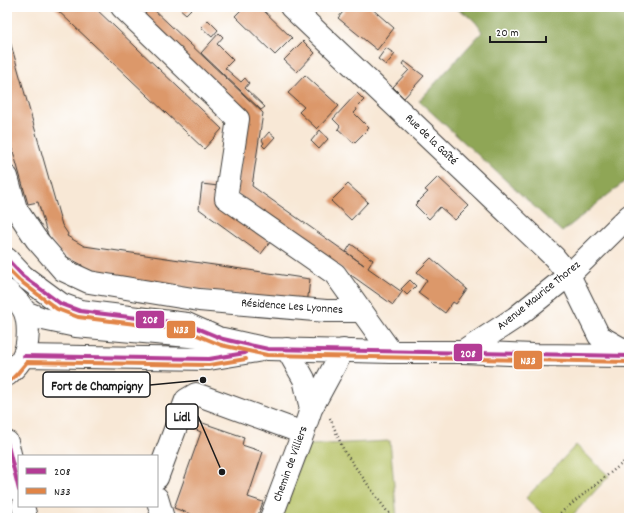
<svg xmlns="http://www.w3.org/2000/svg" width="636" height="525" font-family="Dekko,sans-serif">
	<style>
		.green { fill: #b4c061; stroke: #686e3e }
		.forest { fill: #8fa657; stroke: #56613a }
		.building { fill: #dc986b }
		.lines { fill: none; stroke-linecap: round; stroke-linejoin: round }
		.minor-casing { stroke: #3d3b38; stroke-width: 24 }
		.major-casing { stroke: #3d3b38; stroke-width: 24 }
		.path { stroke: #3d3b38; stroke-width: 2.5; stroke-dasharray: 1 3; stroke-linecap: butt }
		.minor { stroke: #fff; stroke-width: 22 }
		.major { stroke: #fff; stroke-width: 22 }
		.bus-1-casing { stroke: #fff; stroke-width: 7 }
		.bus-2-casing { stroke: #fff; stroke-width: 7 }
		.bus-1 { stroke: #b43c95; stroke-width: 4 }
		.bus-2 { stroke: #e18446; stroke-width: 4 }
		.labels { text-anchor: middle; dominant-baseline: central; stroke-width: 3; stroke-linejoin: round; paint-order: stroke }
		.street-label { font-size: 12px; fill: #1c1c1c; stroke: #fff }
		.leader { fill: none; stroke: #1c1c1c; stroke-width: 1.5 }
		.callout-dot { fill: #1c1c1c; stroke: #fff; stroke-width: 1.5 }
		.callout { fill: #fff; stroke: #1c1c1c; stroke-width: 1.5 }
		.callout-label { font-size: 13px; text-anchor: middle; font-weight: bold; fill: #1c1c1c }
		.line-badge { stroke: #fff; stroke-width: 1.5 }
		.badge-label { font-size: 11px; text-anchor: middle; font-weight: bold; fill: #fff }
	</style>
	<rect width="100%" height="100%" fill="#fff"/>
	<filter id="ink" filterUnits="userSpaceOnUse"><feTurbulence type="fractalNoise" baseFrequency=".025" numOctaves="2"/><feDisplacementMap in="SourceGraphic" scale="8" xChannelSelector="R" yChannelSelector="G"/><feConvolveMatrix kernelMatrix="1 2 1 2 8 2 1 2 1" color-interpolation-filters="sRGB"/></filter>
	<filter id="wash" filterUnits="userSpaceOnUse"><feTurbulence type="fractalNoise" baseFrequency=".012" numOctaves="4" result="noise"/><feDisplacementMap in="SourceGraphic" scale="16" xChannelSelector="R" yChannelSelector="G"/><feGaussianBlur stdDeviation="0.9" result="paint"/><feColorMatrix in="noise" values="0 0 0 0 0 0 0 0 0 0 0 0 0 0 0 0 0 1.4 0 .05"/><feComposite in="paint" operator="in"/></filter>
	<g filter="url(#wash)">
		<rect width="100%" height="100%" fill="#f8e8d6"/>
		<path class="green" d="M390 441 397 518H278L307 445Z
			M576 445 609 476 570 518H547L526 498Z"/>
		<path class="forest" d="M453 7H629V178L562 232 419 101 482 32C475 18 466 14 453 7Z"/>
		<g id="blocks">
			<path class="building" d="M54 7H94L222 129 204 149Z
				M129 7H151L263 113 252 186 364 265 346 252 351 244 373 260 368 268 402 292 393 305 236 193 247 119Z
				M178 7H193L186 14Z
				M244 7H260L292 38 275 55 235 16Z
				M347 7H370L394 28 377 50 338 18Z
				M208 20 218 30 212 37 201 27Z
				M219 33 223 37 217 44 233 60 225 68 241 82 245 78 249 83 245 88 265 107 261 110 201 53Z
				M10 41 62 225 68 234 67 236 84 246 310 279 307 305 81 273 82 265 58 252 59 249 50 239 46 230 38 202 28 204 7 130V42Z
				M303 41 315 53 297 72 284 60Z
				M386 48 395 54 386 65 378 59Z
				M404 61 424 76 404 98 393 87 409 70 402 64Z
				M305 75 339 106 317 129 299 112 304 107 288 93Z
				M357 93 364 100 356 108 357 110 354 113 369 128 354 143 338 129 340 126 333 119Z
				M320 130 328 139 319 149 311 141Z
				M269 132 275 137 265 148 262 145 264 143 262 140Z
				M438 177 469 206 455 220 440 207 429 219 415 205 428 192 425 190Z
				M202 184 218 186 216 202 271 241 261 254 199 209Z
				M348 184 368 202 351 220 331 201Z
				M431 258 467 289 456 304 453 302 445 313 418 293 427 280 417 272Z
				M410 280 416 286 407 295 401 289Z
				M197 421 244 437 242 445 263 452 248 497 263 502 257 518H201L174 508 201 432 194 429Z"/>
		</g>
	</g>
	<g filter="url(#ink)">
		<use href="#blocks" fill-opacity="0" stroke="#3d3b38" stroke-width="1"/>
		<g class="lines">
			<defs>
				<path id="minor" d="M122 7 238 119 226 198 335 274 391 352
					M291 7 554 257 569 275 599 336 629 353
					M7 177 16 209 36 239 63 270 89 282 199 300 326 311H361
					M7 259 23 276 61 304 80 311 187 324 216 337
					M287 349 304 379 311 409
					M463 352 533 355 629 356
					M157 478 186 400 196 394 303 433
					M157 498 163 518
					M271 518 303 433 311 409 343 350"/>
				<path id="major" d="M7 291C14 298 22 304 25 313 29 324 29 345 23 356 20 363 13 370 7 375
					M25 312 43 319 76 326 223 339 268 349 391 352H463L515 318 569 275 629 216
					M24 356 209 359 257 351
					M7 442 19 490
					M23 506 26 518"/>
			</defs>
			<use href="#minor" class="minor-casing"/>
			<use href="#major" class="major-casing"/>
			<path class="path" d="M330 418 344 451 386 510 395 518
				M554 518 629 458"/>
			<use href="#minor" class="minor"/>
			<use href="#major" class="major"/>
			<defs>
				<path id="bus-1" d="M7 259 23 276 61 304 80 311 187 324 223 339 268 349 629 356
					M24 356 209 359 245 353
					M7 442 19 490"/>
				<path id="bus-2" d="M7 268 19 280 57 309 78 317 185 330 221 345 267 355 629 362
					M11 380 17 374 27 362 209 365 246 359"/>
			</defs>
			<use href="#bus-1" class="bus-1-casing"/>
			<use href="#bus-2" class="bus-2-casing"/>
			<use href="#bus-1" class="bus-1"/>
			<use href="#bus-2" class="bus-2"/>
		</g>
	</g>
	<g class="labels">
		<g class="street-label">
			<text transform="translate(431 140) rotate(44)">Rue de la Gaîté</text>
			<text transform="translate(539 296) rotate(-39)">Avenue Maurice Thorez</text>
			<text transform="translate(292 307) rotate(4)">Résidence Les Lyonnes</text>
			<text transform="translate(291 464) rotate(-70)">Chemin de Villiers</text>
		</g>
	</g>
	<path class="leader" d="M203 380L150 385M222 472L198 416"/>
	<g class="callout-dot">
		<circle cx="203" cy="380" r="4"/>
		<circle cx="222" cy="472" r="4"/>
	</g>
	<g class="callout">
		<rect x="43" y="372" width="107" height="25" rx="4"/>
		<rect x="166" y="404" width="32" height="25" rx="4"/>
	</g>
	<g class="callout-label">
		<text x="97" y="390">Fort de Champigny</text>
		<text x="182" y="421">Lidl</text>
	</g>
	<g class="line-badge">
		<rect x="135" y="310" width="30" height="19" rx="4" fill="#b43c95"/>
		<rect x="166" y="320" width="30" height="19" rx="4" fill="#e18446"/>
		<rect x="453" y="343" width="30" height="19" rx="4" fill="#b43c95"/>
		<rect x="513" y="350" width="30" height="20" rx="4" fill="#e18446"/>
	</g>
	<g class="badge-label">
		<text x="150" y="323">208</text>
		<text x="181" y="333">N33</text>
		<text x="468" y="357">208</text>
		<text x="528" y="364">N33</text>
	</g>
	<rect width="636" height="525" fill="none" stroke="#fff" stroke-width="24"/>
	<rect x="18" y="455" width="140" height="52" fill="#ffffff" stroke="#a4a4a4"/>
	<rect x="26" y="468" width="20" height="6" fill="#b43c95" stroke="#a4a4a4"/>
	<text x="54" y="475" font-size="12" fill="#1c1c1c">208</text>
	<rect x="26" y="488" width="20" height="6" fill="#e18446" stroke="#a4a4a4"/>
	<text x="54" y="495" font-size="12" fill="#1c1c1c">N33</text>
	<path d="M490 36v6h56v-6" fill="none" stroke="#1c1c1c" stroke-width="2"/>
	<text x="496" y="36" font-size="12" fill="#1c1c1c" stroke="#ffffff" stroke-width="3" paint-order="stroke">20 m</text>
</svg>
